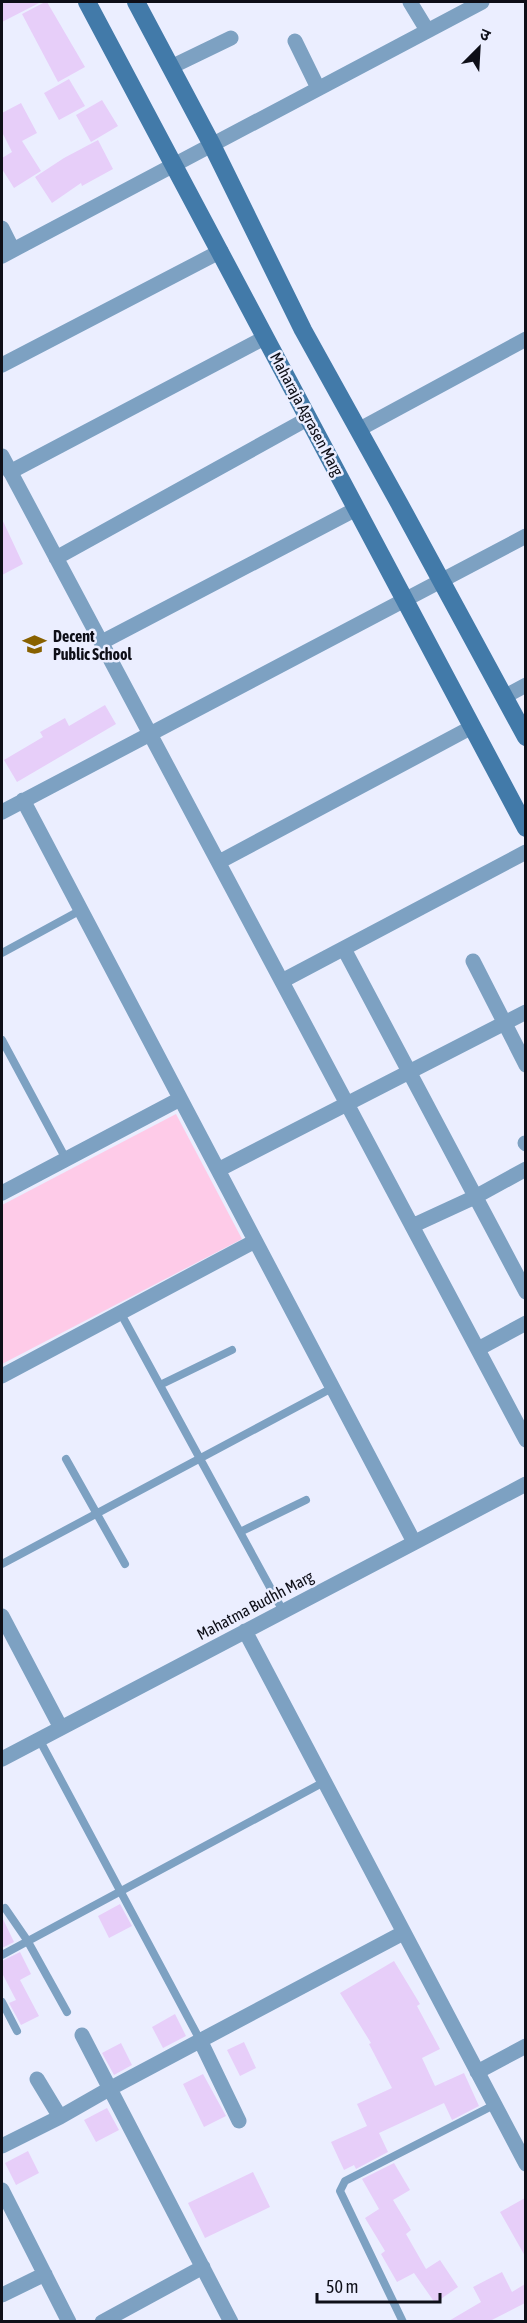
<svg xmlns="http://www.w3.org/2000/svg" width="527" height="2323" font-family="'Asap Condensed','Noto Sans Devanagari',sans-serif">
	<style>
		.green { fill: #fecbe8 }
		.building { fill: #e7cef9 }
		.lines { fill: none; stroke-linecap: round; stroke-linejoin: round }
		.lane { stroke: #7da1c2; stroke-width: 8 }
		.street { stroke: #7da1c2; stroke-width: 15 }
		.secondary { stroke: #427aa9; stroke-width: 18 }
		.labels { text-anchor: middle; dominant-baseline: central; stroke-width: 5; stroke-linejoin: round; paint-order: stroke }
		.street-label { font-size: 16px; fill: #0e0f18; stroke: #ebeeff }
		.poi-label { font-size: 16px; font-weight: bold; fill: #0e0f18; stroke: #ebeeff; text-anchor: start }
	</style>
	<rect width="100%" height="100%" fill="#ebeeff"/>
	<path class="green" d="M176 1114 242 1239 2 1364V1205Z"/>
	<path class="building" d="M2 2H41L2 22Z
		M45 2H47L85 67 58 82 22 14Z
		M69 79 85 106 59 120 44 93Z
		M102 100 118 126 91 142 76 115Z
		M21 103 37 133 22 141 41 171 14 188 2 169V158L12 152 2 132V113Z
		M98 140 113 169 82 186 81 183 52 203 35 177 64 158Z
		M2 519 23 564 2 575Z
		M105 705 116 724 17 782 4 760 43 737 40 732 65 718 69 726Z
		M120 1904 132 1926 109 1938 98 1916Z
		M2 1917 14 1942 2 1948Z
		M20 1952 31 1974 20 1980 39 2016 21 2025 9 2003 16 2000 2 1973V1961Z
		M394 1961 420 2004 417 2006 440 2049 422 2058 435 2086 464 2073 479 2106 452 2120 444 2103 379 2133 388 2152 356 2169 354 2165 344 2170 331 2142 367 2126 357 2104 392 2088 369 2044 371 2043 340 1993Z
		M175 2014 186 2036 163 2048 152 2027Z
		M244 2042 256 2068 240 2076 227 2050Z
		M121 2043 132 2065 114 2075 102 2053Z
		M203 2074 226 2116 204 2127 183 2084Z
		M107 2108 119 2130 96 2142 84 2120Z
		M28 2151 39 2173 16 2185 5 2163Z
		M394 2163 410 2190 393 2200 411 2230 406 2234 426 2269 440 2260 458 2287 435 2303 414 2273 397 2282 381 2254 385 2251 365 2218 379 2209 362 2179Z
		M253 2172 270 2207 205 2238 188 2203Z
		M525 2198V2256L500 2212Z
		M502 2272 512 2292 525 2284V2303L488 2322H447L481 2302 473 2287Z"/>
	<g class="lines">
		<path class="lane" d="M2 953 81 910
			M2 1040 66 1159
			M120 1312 283 1611
			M160 1385 232 1350
			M66 1459 125 1564
			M240 1532 306 1500
			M2 1564 332 1388
			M39 1739 200 2040
			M5 1908 27 1940 67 2012
			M2 1955 324 1782
			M2 2002 17 2031
			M403 2322 340 2191 345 2181 494 2105"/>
		<path class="street" d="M410 2 427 30
			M295 41 318 88
			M171 67 231 38
			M2 228 13 250 15 249
			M2 256 482 2
			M2 365 221 251
			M358 430 526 339
			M2 456 526 1440
			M10 472 266 337
			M56 558 309 418
			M102 642 356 509
			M504 697 526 685
			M23 800 414 1542
			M2 812 526 536
			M219 862 472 727
			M344 949 526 1292
			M473 961 526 1065
			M282 981 526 852
			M525 1143 526 1144
			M218 1170 526 1012
			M2 1193 180 1099
			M412 1226 475 1197 526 1169
			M478 1349 526 1323
			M2 1376 255 1241
			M2 1616 61 1728
			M245 1631 526 2164
			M2 1759 526 1484
			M82 2035 231 2322
			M200 2040 239 2121
			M477 2072 526 2046
			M37 2079 60 2117
			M2 2146 60 2117 109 2089 403 1933
			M2 2190 69 2322
			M2 2295 45 2274
			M102 2322 203 2267"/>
		<path class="secondary" d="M87 2 526 828
			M136 2 211 143 303 330 399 503 526 737"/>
	</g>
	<defs>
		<symbol id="school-bare" viewBox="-9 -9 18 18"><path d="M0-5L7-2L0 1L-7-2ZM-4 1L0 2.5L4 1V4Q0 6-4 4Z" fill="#886100" stroke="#ebeeff" stroke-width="2.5" paint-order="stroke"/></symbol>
	</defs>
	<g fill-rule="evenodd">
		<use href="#school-bare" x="18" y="628" width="33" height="33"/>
	</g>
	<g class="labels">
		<g class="street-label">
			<text transform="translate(307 414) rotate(62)">Maharaja Agrasen Marg</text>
			<text transform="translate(255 1605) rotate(-28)">Mahatma Budhh Marg</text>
		</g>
		<g class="poi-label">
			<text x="53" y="636">Decent<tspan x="53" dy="18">Public School</tspan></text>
		</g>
	</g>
	<rect width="527" height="2323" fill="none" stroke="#0e0f18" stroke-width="6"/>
	<g transform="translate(479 48) rotate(24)" stroke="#ebeeff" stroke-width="4.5" paint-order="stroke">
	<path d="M0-4.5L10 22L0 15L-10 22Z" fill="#0e0f18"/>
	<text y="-9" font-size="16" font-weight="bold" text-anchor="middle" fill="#0e0f18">उ</text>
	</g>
	<path d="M317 2293v9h123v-9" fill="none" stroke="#0e0f18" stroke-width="3"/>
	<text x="326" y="2293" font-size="18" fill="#0e0f18" stroke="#ebeeff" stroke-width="4.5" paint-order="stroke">50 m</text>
</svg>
